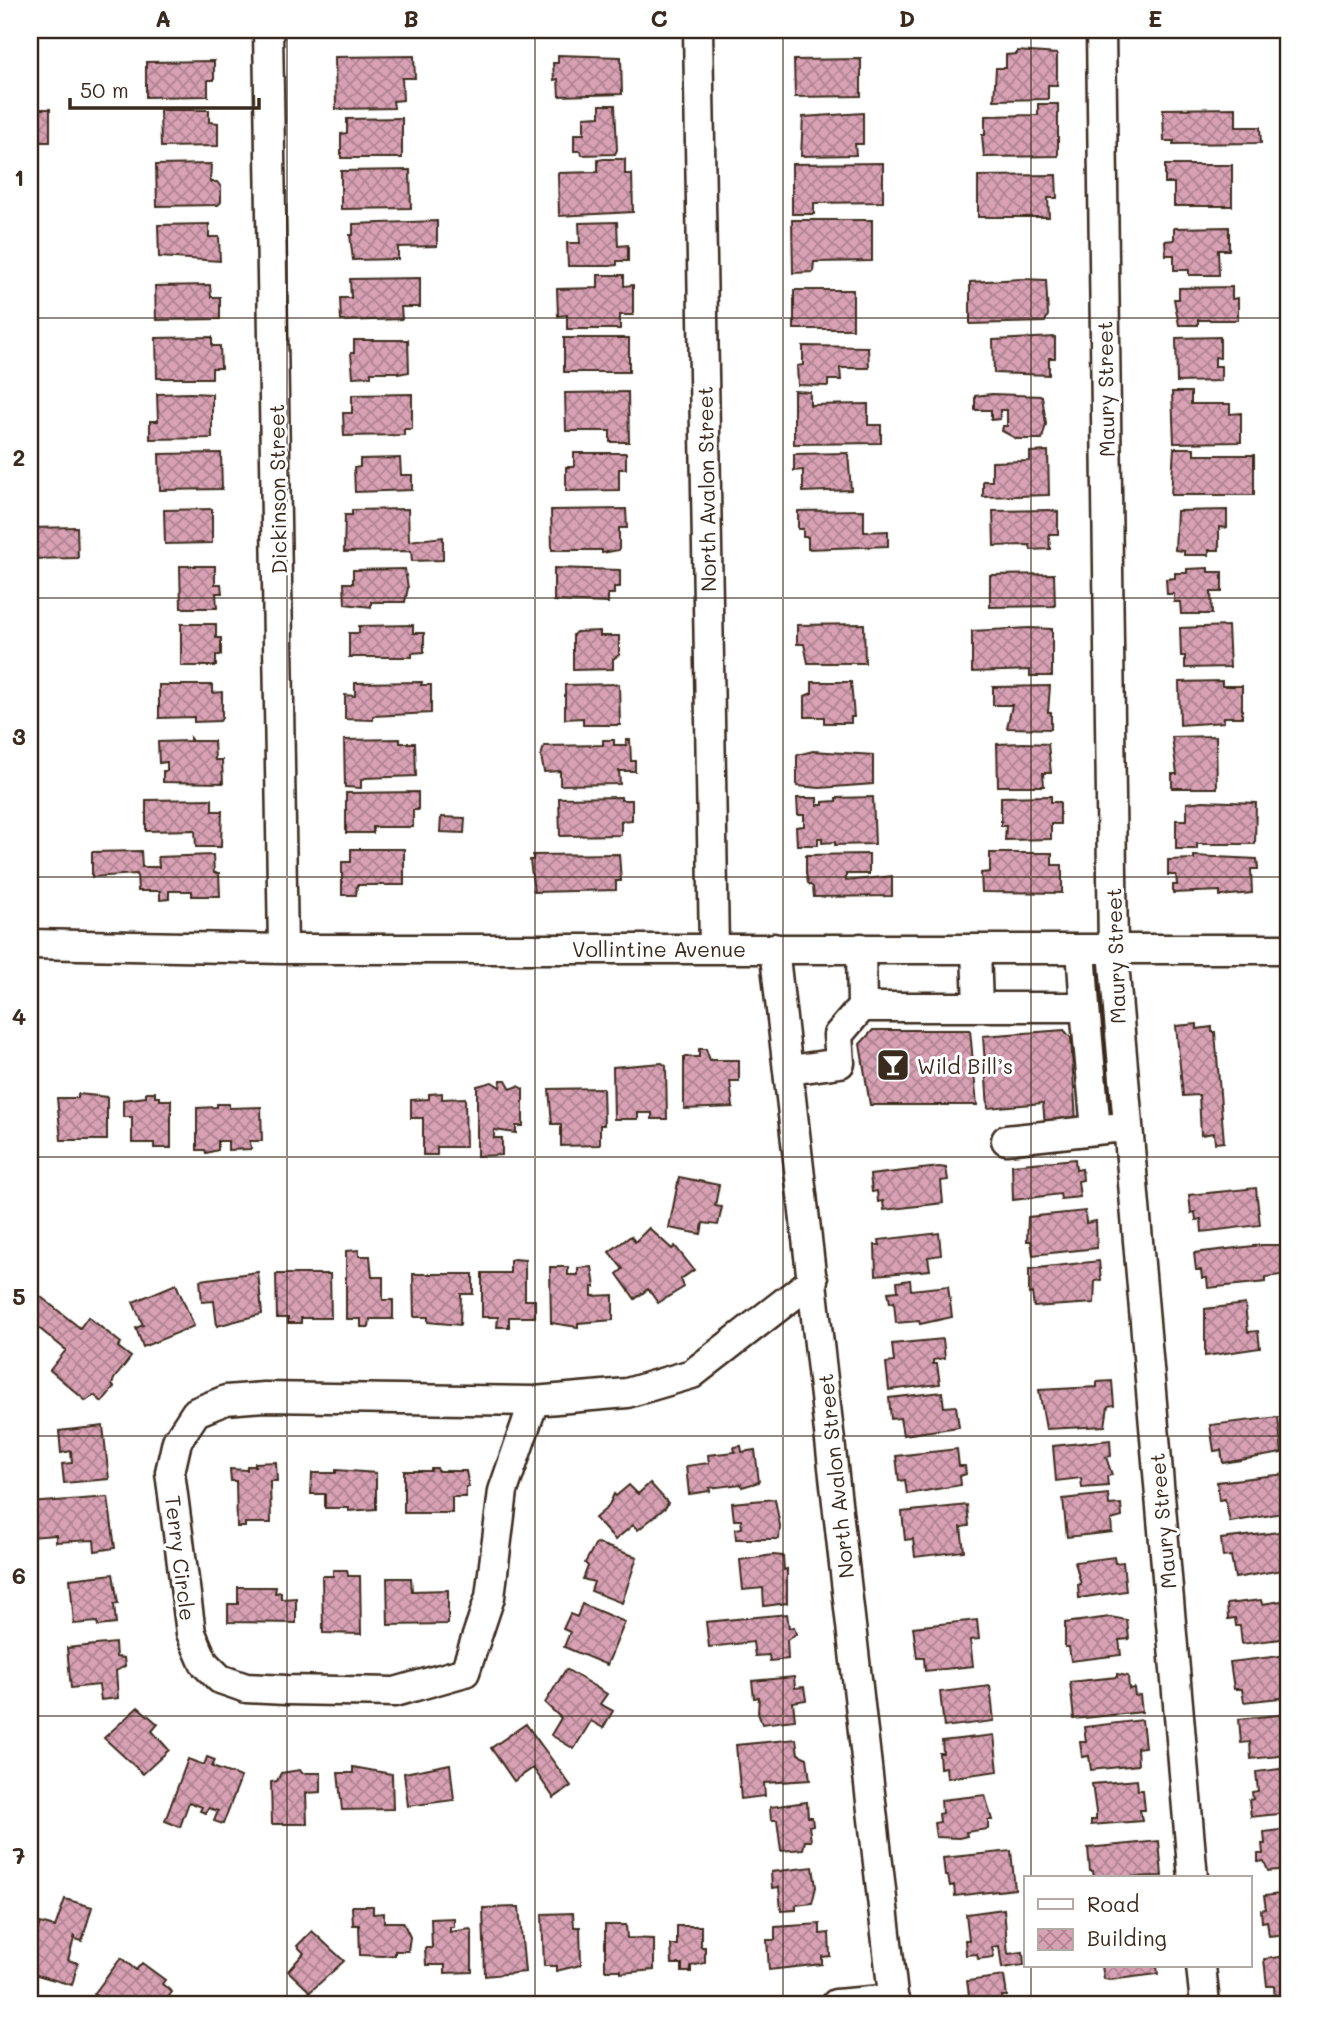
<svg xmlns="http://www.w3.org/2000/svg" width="1318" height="2034" font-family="Mali,sans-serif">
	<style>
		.building { fill: url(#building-cross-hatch); stroke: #3b2a1e; stroke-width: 2 }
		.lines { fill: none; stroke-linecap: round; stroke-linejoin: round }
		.minor-casing { stroke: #3b2a1e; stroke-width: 33 }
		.minor { stroke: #fff; stroke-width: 28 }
		.grid { fill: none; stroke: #3b2a1e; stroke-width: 2; stroke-opacity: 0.55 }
		.labels { text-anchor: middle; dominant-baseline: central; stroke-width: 6; stroke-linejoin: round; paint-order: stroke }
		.street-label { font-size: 21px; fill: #3b2a1e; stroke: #fff }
		.poi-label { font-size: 21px; fill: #3b2a1e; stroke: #fff; text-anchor: start }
		.neatline { fill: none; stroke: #3b2a1e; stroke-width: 2.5 }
		.grid-label { font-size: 23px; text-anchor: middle; font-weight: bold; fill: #3b2a1e }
	</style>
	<defs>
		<pattern id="building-cross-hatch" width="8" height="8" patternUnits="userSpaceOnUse" patternTransform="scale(1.75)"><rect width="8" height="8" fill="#d8a1b4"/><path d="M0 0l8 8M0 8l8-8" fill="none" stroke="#b08392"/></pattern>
	</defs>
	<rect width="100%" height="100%" fill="#fff"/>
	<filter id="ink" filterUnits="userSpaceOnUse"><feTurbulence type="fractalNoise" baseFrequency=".0143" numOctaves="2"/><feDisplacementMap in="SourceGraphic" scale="14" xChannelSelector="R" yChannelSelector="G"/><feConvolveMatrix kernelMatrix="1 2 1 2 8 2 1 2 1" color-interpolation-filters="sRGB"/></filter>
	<g filter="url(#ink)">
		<path class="building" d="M1017 51 1057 54V85H1048V99L994 100 996 68H1006V55L1017 54Z
			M558 55 621 57 622 94 559 96 558 79 554 80 553 63H558Z
			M414 56 415 78H402L403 100 393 101 394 108 336 109 335 57Z
			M861 59V96L795 97 794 60Z
			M214 61V80H208V96L146 97V62Z
			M1038 104H1058V156L984 157 982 135H985V116L1038 115Z
			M600 105H615L617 150 615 154 582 155 581 151H574V134H584V117L600 116Z
			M1236 108V127H1260L1261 143 1173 144 1174 141H1164L1163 109Z
			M30 109H50V142H30Z
			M160 110H209V122L218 123V146L161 147Z
			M863 113V144H855L856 155 801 156 803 117Z
			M402 118V158H341V134L347 133V119Z
			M604 159H625V174H632L633 212 559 216 558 173 598 172V160Z
			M883 163V202L814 203V214H792V164Z
			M211 164 210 182H217L221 187V202L218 205 157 206 156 165Z
			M1165 165H1232V206H1174V183H1165Z
			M410 170 411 208 341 209V171Z
			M1056 175 1057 198H1048L1049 217H978V176Z
			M792 220H872V261L814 262 813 272 793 273Z
			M437 221V246L398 247V259L353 260 350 235H353V224Z
			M617 222 618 246 628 245V261H617V265L610 266H568L567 243H580L579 223Z
			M209 224V237H219L220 261 159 257 158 225Z
			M30 226H36L37 265H30Z
			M1229 227V250H1218L1219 275H1189V270H1174V255H1166L1165 241 1174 240V228Z
			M598 275H624V286L633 285V315H620V329H567V315L558 316 557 289 598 288Z
			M420 278V307H401L402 319 341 321 340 298H351L350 279Z
			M1021 279 1046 280 1048 315 1045 322 970 324V282Z
			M210 285 211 297H220V319L156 320 155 286Z
			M1232 287V299L1238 298V320H1198V325H1179L1174 299H1179V288Z
			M794 290H853V329H794Z
			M212 337V346H220L221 368H212V378H157L156 338Z
			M1055 337V358H1049V375L994 373 993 340Z
			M1220 337V358L1215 357V366H1221V381L1177 382 1176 338Z
			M564 338H629V372H564Z
			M354 340H408L409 372 398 374V372H371V376L353 377 351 353H354Z
			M803 346 868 347 869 368H840L841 380H828V386L798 385 797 366 803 365Z
			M794 391 810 392V405L868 404V425H881V443L794 444Z
			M628 392 629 442H610V431H566L565 393Z
			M1172 392H1191V404H1230V414L1241 413V442L1174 443Z
			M190 393 212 394V438L150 439V421H158L157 394Z
			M412 394V429H404V435L344 436 343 413H352V395Z
			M992 394 1042 396 1046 424 1042 439H1017L1002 431 1003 426H1007V410H1000V419L991 420V410H975V396Z
			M1174 448H1194V455H1254V495H1171Z
			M1048 451 1049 495 983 497V481H992V462L1030 461V452Z
			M221 453 222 489 160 490 159 454Z
			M574 453H626V469H619V490L566 491V467H574Z
			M848 453 851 490 803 492V470L794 471V454Z
			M400 458 401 475H412V490L355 492 354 468 360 467V459Z
			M212 509V543L165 544 164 510Z
			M408 509 409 541 443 537V560L412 561 411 551 344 552 345 515H352V510Z
			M626 509 627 528H619V550L602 553V550H552L551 510Z
			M864 510V532L888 531V546L808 549V537H803V529H798V511Z
			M1050 510 1058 512V534H1049L1050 549 1031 550 1030 545 994 546 993 511Z
			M1227 510V528L1219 527V550H1209V555H1184V551L1175 550 1177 511Z
			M77 527 78 558 30 559V528Z
			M180 566H215V584H221L222 593H216L217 608H181Z
			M554 568 620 570V587H614V594H608V603L554 601Z
			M1208 568V572H1222V592H1211L1212 614H1181L1180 602H1174V594H1167L1166 579 1175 578V573H1187V569Z
			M405 569 408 588 405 602H371V607L345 604 344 583H353V570Z
			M1054 574 1055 606 990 607V575Z
			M181 624H216V638H221V655H216V666H181Z
			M864 624 865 663H808L804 644H797V625Z
			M413 625V633H424V652L412 653V657H349V633H359V626Z
			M1228 626 1230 667 1185 668V656H1181L1180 628Z
			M1029 628 1052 629V676H1030V670L972 672V631Z
			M600 631V636H619V655L613 659V669L573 670V635L576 632Z
			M1222 681V686H1242V717H1224V722L1180 725 1179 682Z
			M422 682 421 685H431V713L373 716V720L345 719V695L355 696V683Z
			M812 682H851L854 717H851V723H824V717H805V696L812 693Z
			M619 684 620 725H583V718L565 719V685Z
			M159 685H213V693L222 692V718L220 721 194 722V717L159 718Z
			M1050 686 1048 712H1051V729L1007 728 1012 705H993V687Z
			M1216 736 1217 788H1172V774H1177L1172 737Z
			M190 738 192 741H214L215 760H222L223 783 163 782V771H167V762L159 763 158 742 190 741Z
			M400 739V743H415L416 776 365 778 361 780V788L345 787 344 740Z
			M603 740H614V745H626V740H630L631 761H635V771H619L620 784 560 785V771L544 772 541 756 544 746 603 745Z
			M1024 743 1048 744 1051 773H1043L1044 786H998L997 744Z
			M813 751 873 755V784L820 788 797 786V755Z
			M418 792V810H413V827H373V833H346V793Z
			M1051 796V802H1060V824H1051V839L1005 840 1006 826H1001V797Z
			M621 797V800H632V820L621 821V835L560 836 559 798Z
			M873 797 875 844 835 845V842L822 843V838H818V845H797L796 827 804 826V815H798L797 798H817V805H823V802L836 801V798Z
			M212 799V811H222L221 847H196L195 830 146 831V800Z
			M1203 801 1256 803 1255 844H1197V849H1176V820H1187V803Z
			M441 817 465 818 464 833 440 832Z
			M351 849H404V885H357L356 895H342V862H351Z
			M141 851 142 867H159L158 857 213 855 214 873H219L220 896H192V891H169V899L160 900V891H138L137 874 92 877V852Z
			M990 853H1052V865H1062V893L982 892 981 873 990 872Z
			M619 854 621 881H616V890L534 892 530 860H533V855Z
			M869 854V874H846V881L892 876V896L814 897 813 887 808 883 806 873V855Z
			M1194 856 1257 859 1258 869H1251L1252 893 1220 896V891L1173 893V885H1177L1176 875H1168V860L1194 859Z
			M1197 1024V1029L1212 1027V1032H1215L1224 1142 1215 1143 1214 1133 1201 1135 1199 1095 1183 1096 1176 1026Z
			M873 1030H970L977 1105H870L860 1044Z
			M1064 1030 1071 1038 1076 1122 1045 1125 1043 1103 988 1108 983 1036Z
			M699 1049H706L710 1060H739V1081H730L733 1107 684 1109V1057H699Z
			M662 1063 666 1066 667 1119H652V1113H638V1119H614L613 1067Z
			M501 1080H506L511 1089 518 1086 523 1089V1126H516V1133L494 1130V1138H502V1155L477 1156V1086L492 1082 500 1087Z
			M603 1088 604 1125H600V1145L561 1146V1124H552L549 1089Z
			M146 1092H155V1097H160V1100H171V1148H154V1143H132V1117H123V1100L146 1097Z
			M442 1093V1099L465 1098 466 1147H437V1155H423V1118H411V1100L429 1099V1094Z
			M78 1094 107 1097V1140H61L57 1098H78Z
			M217 1104H229V1108L261 1107 262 1141H250L251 1149 228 1150V1141H218V1150L206 1153 205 1150H197V1108L217 1107Z
			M1075 1159 1076 1170 1082 1169 1083 1180 1078 1181 1080 1197 1061 1199 1060 1194 1013 1200 1012 1165Z
			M939 1167 946 1168 948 1180 941 1181 943 1203 884 1210 883 1201 878 1202 877 1191 872 1192 870 1175Z
			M679 1177 719 1185 715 1206 722 1207 718 1225 703 1223 701 1234 669 1228Z
			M1256 1188 1260 1225 1202 1232 1201 1219 1196 1220 1195 1212 1191 1213 1189 1195Z
			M1085 1211 1086 1223 1096 1221 1097 1248 1033 1255 1031 1241H1027L1028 1217Z
			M649 1228 672 1249 675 1246 694 1270 681 1279 684 1287 658 1303 648 1289 635 1299 617 1274 623 1269 609 1252 631 1236 635 1242Z
			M939 1233 941 1255 928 1257 930 1270 876 1275 875 1245H880L879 1240Z
			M1262 1245H1284L1288 1274 1266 1277V1282L1208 1288 1207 1278H1202L1201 1270H1196L1194 1253Z
			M359 1250V1256H370L372 1277H383V1300H393V1319H370L369 1327H361V1319H346V1251Z
			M514 1259 525 1260V1300H535V1317H509V1327H497L498 1317H482V1273H510V1260Z
			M1099 1261 1101 1280 1095 1281 1094 1303 1034 1307 1032 1293 1029 1294V1269Z
			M550 1267H568V1275H578V1268L592 1267 595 1287H592V1296L613 1295V1320L578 1323V1327L551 1323Z
			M258 1272 262 1314 217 1326 214 1301 202 1302 200 1280Z
			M276 1274H330L331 1318H301V1323H288V1318H277Z
			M413 1274H473V1294H461L460 1325 428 1322V1317H414Z
			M910 1280 911 1290 948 1286 952 1317 920 1324 919 1321 896 1323 894 1302 890 1303 888 1292 898 1291 897 1282Z
			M176 1284 194 1326 143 1347 136 1328 143 1325 133 1302Z
			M36 1293 80 1328 88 1317 121 1343 118 1347 131 1357 114 1379 112 1385 114 1387 102 1402 94 1395 86 1401 50 1370 66 1350 30 1321V1301Z
			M1245 1304 1248 1332 1258 1331 1260 1348 1205 1356V1309Z
			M943 1339 945 1358 933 1360V1364H937L940 1384 889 1390 886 1363 894 1362 892 1344Z
			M1112 1381 1114 1405 1108 1406 1105 1426 1046 1429 1039 1390 1097 1387V1382Z
			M942 1392 944 1407 956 1406 959 1427 903 1435 900 1418 891 1419 889 1398Z
			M1278 1417 1282 1453 1223 1463 1221 1450 1214 1451 1210 1425Z
			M103 1426 109 1479 64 1483 62 1464 72 1463 71 1451 61 1453 59 1431Z
			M1110 1440 1111 1456 1106 1457 1112 1475 1107 1476 1108 1486 1082 1488 1081 1478 1056 1481 1053 1446Z
			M741 1446 742 1452 755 1450 759 1482 742 1487 741 1484 709 1488 710 1491 689 1494 686 1466 709 1463 708 1455 735 1452 734 1447Z
			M957 1449 959 1466H965L966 1474 960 1476 961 1485 907 1494 905 1480 899 1481 896 1456Z
			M276 1462 277 1481H270L271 1523H245V1527H237L236 1481H231L230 1469 247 1470V1466H255V1463Z
			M431 1468H437L438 1471H466L469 1487H466V1497H452V1513H404V1471H431Z
			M336 1470 376 1473V1509L349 1511V1508H325V1494H311L312 1473H336Z
			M1285 1474 1288 1512 1230 1522 1225 1499 1219 1500 1217 1482Z
			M650 1483 668 1503 666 1507 638 1530 633 1525 615 1540 595 1518 608 1507 614 1494 616 1496 629 1485 638 1494Z
			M1108 1494 1109 1505 1121 1504 1122 1517 1111 1520 1112 1532 1067 1537 1063 1499Z
			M108 1497 115 1548 95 1551 94 1540 56 1542V1535L30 1537V1503Z
			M775 1499 780 1526 779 1539H736L735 1529 742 1528 741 1520H734L732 1503Z
			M967 1505 969 1526 961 1527 964 1551 915 1557 913 1539 905 1540 902 1512Z
			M1288 1531V1569L1235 1578 1231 1556 1223 1557 1221 1539Z
			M596 1543 637 1557 622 1603 591 1591 594 1582 583 1579 588 1566 585 1563Z
			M773 1555 783 1556 784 1570 787 1569V1603L764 1606 763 1588 743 1590 740 1560Z
			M1114 1557 1115 1563 1123 1562 1126 1591 1079 1598 1078 1585 1081 1584 1075 1562Z
			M333 1570H347L348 1576H360L361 1634 323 1633 322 1576H333Z
			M113 1574 118 1603 114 1604 116 1624 98 1626 97 1622 74 1624 70 1579Z
			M387 1578H411L412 1591 448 1590V1624L388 1625Z
			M238 1587H276L275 1593 281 1592V1599L296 1598V1623L228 1622V1604H238Z
			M1261 1600 1262 1604 1288 1600V1638L1242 1644 1240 1626H1236L1235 1618 1228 1619 1227 1604Z
			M582 1604 625 1622 607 1665 564 1647 570 1632 563 1629 570 1614 577 1617Z
			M787 1614 789 1628 794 1627 796 1634 787 1640 788 1659 770 1661 769 1655 755 1656 753 1642 709 1647 706 1622Z
			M1110 1617 1127 1620 1129 1639 1119 1640 1121 1655 1071 1661 1069 1647H1065V1623Z
			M977 1620 979 1639 970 1640 973 1666 925 1671 924 1658H917L913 1627Z
			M115 1643 116 1657 124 1658 125 1666 116 1671 118 1698 101 1700 99 1685 71 1688 67 1648Z
			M1288 1655V1697L1244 1702 1242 1689H1234L1230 1662Z
			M566 1669 607 1694 600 1704 613 1711 603 1728 591 1721 574 1749 551 1735 561 1718 545 1703Z
			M1117 1674 1128 1676 1129 1689 1134 1688 1135 1696 1140 1695 1142 1712 1074 1719 1070 1682 1117 1677Z
			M794 1677 795 1688 804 1687 806 1700 793 1702 795 1720 762 1724 758 1713 759 1697 754 1698 752 1681Z
			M990 1686 994 1721 944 1727 940 1692Z
			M138 1707 158 1724 152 1731 169 1750 143 1774 104 1738Z
			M1288 1714V1755L1251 1759 1250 1742 1241 1743 1239 1719Z
			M1142 1720 1145 1747 1137 1748 1138 1765 1091 1770 1089 1756 1082 1757 1080 1742H1086L1084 1727Z
			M526 1724 571 1786 554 1798 533 1768 514 1781 491 1748Z
			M994 1735 998 1771 947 1778 946 1767 940 1768 939 1753H943L942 1741Z
			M796 1739 798 1754 807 1758 810 1780 764 1783 765 1796 741 1799 736 1745Z
			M207 1757 215 1760 212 1767 241 1777 223 1824 214 1821 218 1811 208 1808 206 1813 200 1811 202 1807 189 1802 180 1827 165 1821 188 1759 204 1765Z
			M450 1764 454 1800 408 1806 404 1773Z
			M353 1767 392 1774 393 1809 342 1810 338 1773H353Z
			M1288 1768V1813L1251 1817 1249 1800 1253 1799 1252 1792 1258 1791 1256 1772Z
			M300 1770 302 1773H321V1792L306 1793 307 1824H272L271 1782 277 1781 281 1773Z
			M1137 1780 1138 1790H1143L1145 1810H1140L1142 1821 1091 1825V1820H1096V1812L1092 1784Z
			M985 1795 992 1820H988V1829L966 1832 967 1836 959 1838 936 1837 934 1823 940 1822 939 1814 942 1813 941 1800Z
			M807 1802 808 1817H812L813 1825 809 1826 811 1841H805L803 1849 781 1851 777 1820H771L770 1807Z
			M1288 1829V1869L1268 1871 1264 1861 1258 1862V1854H1263L1262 1844H1265L1264 1832Z
			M1159 1841 1162 1876 1094 1878 1093 1871H1090L1088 1848Z
			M1011 1851 1015 1889 955 1896 954 1885 950 1886 948 1876H945L943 1858Z
			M813 1867 816 1887 812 1903 796 1905V1910L781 1911 779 1887 772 1888 771 1872Z
			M1288 1893V1934L1269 1936 1267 1921 1262 1922 1261 1910 1266 1909 1264 1896Z
			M65 1899 92 1907 82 1941 75 1939V1935L68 1960 78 1963 72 1985 30 1973V1948L34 1934 36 1935 40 1923 55 1927Z
			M352 1906H373V1914L384 1913V1922H403L410 1937 408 1951H395V1955L383 1956 360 1955 359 1925H353Z
			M519 1907 525 1972 485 1976 483 1908Z
			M1004 1909 1008 1954 1023 1952 1024 1965 1002 1968 999 1946 992 1947 994 1957 978 1959 977 1954 966 1955 965 1940H969L966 1914Z
			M573 1913 574 1927H580L581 1965 556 1971V1966H544L542 1914Z
			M454 1918V1927H450V1932L470 1929 472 1931V1972L445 1973V1965H426L425 1948H432L431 1919Z
			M820 1924V1934L829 1933 830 1956 822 1957V1964L769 1970 767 1940H775V1927Z
			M605 1925H626L627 1938 654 1939V1970L621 1973V1970H605Z
			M677 1926H701V1947H705V1963L691 1966V1972H682V1964H672L671 1945H677Z
			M312 1931 344 1961 310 1992 288 1971 304 1953 297 1946Z
			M1288 1956V2002L1275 2003 1274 1986H1267L1264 1959Z
			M121 1958 136 1970 142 1963 165 1980 162 1984 172 1992 163 2004H100L103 2001 94 1994Z
			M1102 1966H1157L1158 1974 1110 1980 1104 1979Z
			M1004 1976 1007 1996H1002L1003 2004H962L961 1996 969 1995 967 1981Z
			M1164 2000V2004H1123Z"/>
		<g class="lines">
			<defs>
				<path id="minor" d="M268 30 283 949
					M698 30 714 948
					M1101 30 1113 951 1193 1878
					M30 944 283 949H1288
					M774 948 894 2004
					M861 948 862 1007H1085L1081 949
					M976 949 978 1007
					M1085 1007 1096 1130
					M790 1070 840 1063 838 1035 862 1007
					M1006 1140 1114 1128
					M264 1397 534 1401 503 1491 490 1597 465 1672 395 1692 286 1690 246 1688 220 1679 204 1663 191 1633 170 1472 177 1441 196 1412 226 1400Z
					M534 1401 627 1393 692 1374 813 1280
					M1201 1966 1205 2004
					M836 2004 894 1999"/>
			</defs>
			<use href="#minor" class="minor-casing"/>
			<use href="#minor" class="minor"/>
		</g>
	</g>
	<path class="grid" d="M287 30V2004M535 30V2004M783 30V2004M1031 30V1878M30 318H1288M30 598H1288M30 877H1288M30 1157H1288M30 1436H1288M30 1716H1288M1031 1966V2004"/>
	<defs>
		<symbol id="bar-square" viewBox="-11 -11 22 22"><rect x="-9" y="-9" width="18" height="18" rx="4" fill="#3b2a1e" stroke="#fff"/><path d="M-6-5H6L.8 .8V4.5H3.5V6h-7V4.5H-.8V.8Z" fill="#fff"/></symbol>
	</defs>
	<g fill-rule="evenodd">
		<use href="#bar-square" x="874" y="1046" width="38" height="38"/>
	</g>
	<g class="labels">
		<g class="street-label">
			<text transform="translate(1105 389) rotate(-91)">Maury Street</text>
			<text transform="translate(277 489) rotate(-91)">Dickinson Street</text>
			<text transform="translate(706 489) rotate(-91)">North Avalon Street</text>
			<text x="659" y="948">Vollintine Avenue</text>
			<text transform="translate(1115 956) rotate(-92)">Maury Street</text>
			<text transform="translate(835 1476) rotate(-96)">North Avalon Street</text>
			<text transform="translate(1162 1521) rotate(-95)">Maury Street</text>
			<text transform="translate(181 1558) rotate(83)">Terry Circle</text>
		</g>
		<g class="poi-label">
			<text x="917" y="1065">Wild Bill’s</text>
		</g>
	</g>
	<rect width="1318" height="2034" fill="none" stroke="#fff" stroke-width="77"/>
	<rect x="1024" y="1876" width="228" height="91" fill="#ffffff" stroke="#b1aaa5" stroke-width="2"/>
	<rect x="1038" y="1899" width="35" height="10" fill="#ffffff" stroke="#b1aaa5" stroke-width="2"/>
	<text x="1087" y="1912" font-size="21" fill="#3b2a1e">Road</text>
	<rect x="1038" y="1929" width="35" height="21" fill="url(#building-cross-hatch)" stroke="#b1aaa5" stroke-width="2"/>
	<text x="1087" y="1946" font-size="21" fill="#3b2a1e">Building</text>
	<path d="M70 98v10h189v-10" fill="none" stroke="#3b2a1e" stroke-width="3.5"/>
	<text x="80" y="98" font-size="21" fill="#3b2a1e" stroke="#ffffff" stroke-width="5" paint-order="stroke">50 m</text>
	<rect x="38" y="38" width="1242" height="1958" class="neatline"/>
	<g class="grid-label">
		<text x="163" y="27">A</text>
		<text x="411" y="27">B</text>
		<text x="659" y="27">C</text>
		<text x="907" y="27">D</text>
		<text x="1155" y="27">E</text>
		<text x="19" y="186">1</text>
		<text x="19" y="466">2</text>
		<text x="19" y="745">3</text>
		<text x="19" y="1025">4</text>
		<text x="19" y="1305">5</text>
		<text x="19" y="1584">6</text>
		<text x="19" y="1864">7</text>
	</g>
</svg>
